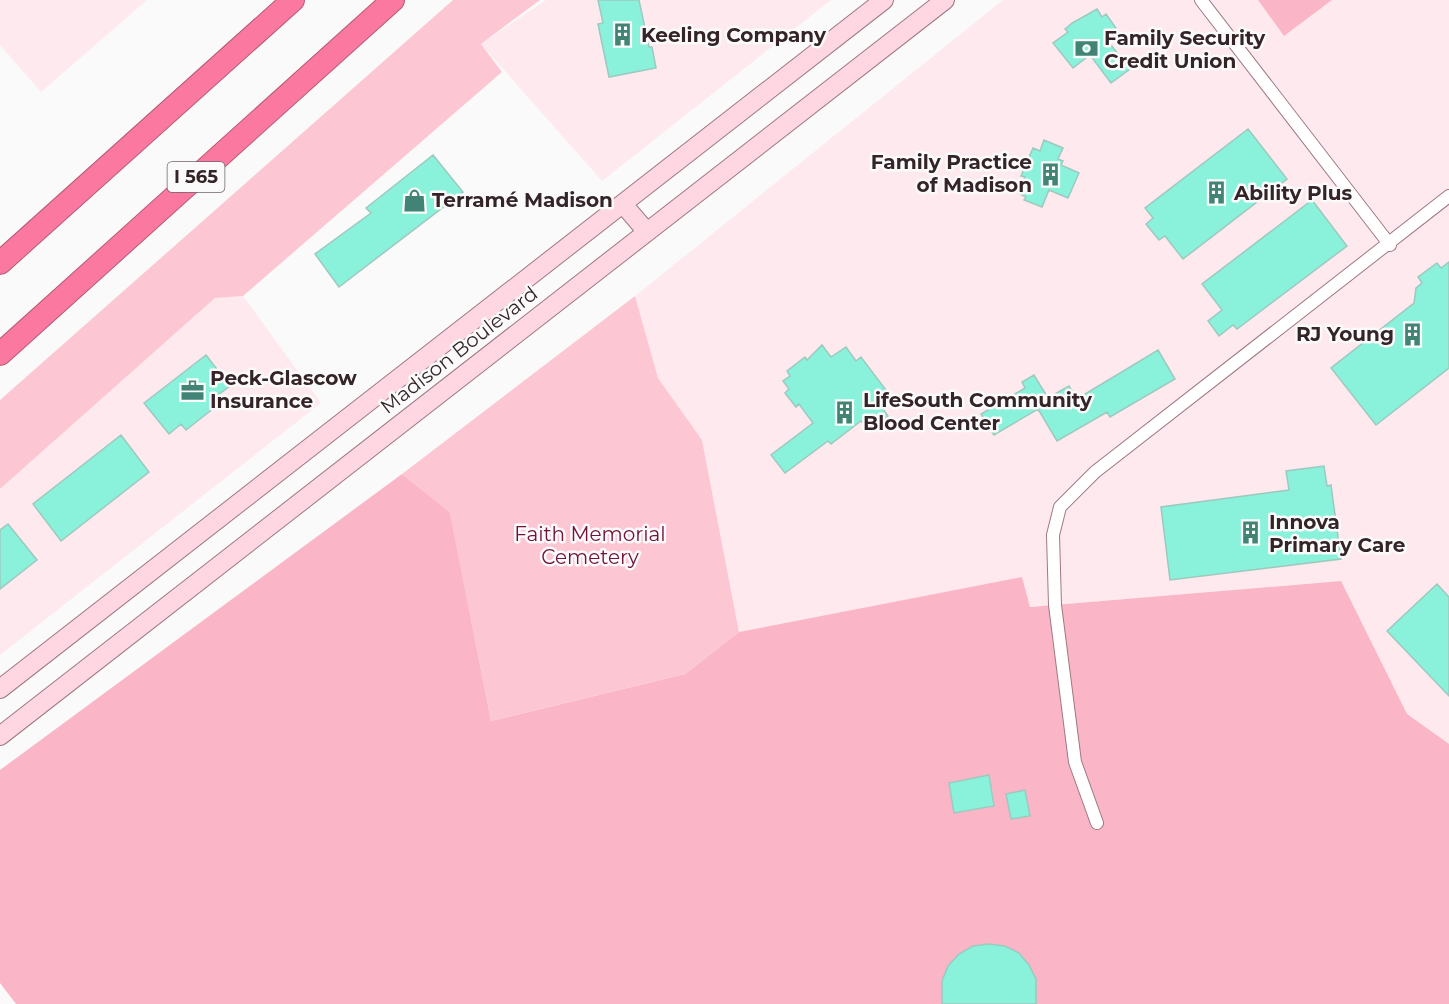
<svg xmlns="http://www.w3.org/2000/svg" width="1449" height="1004" font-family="Montserrat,sans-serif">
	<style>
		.built { fill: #fee9ee }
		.green { fill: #fcc7d3 }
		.forest { fill: #fab6c7 }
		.building { fill: #8af1da; stroke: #9dc9be; stroke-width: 1.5 }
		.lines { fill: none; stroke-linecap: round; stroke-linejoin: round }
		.minor-casing { stroke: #9f7982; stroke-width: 14 }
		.secondary-casing { stroke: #9f7982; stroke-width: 20 }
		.motorway-casing { stroke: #b55b76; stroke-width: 24 }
		.minor { stroke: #fff; stroke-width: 12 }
		.secondary { stroke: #fed7e2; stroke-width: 18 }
		.motorway { stroke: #fb79a0; stroke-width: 22 }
		.labels { text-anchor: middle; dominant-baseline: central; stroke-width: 5; stroke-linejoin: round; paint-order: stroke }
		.shield { fill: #fafafa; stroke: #6f6467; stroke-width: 1.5 }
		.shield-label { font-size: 18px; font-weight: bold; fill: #342428 }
		.poi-label { font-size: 20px; font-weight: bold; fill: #342428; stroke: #fafafa; text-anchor: start }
		.street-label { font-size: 20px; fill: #342428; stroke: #fafafa }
		.park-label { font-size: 20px; fill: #721139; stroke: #fafafa }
	</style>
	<rect width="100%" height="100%" fill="#fafafa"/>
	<path class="built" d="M0 0H147L41 92 0 45Z
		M546 0H831L602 181 481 44Z
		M1003 0H1258L1284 36 1332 0H1449V744L1407 715 1340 581 1029 607 1022 577 739 632 702 440 658 378 635 296Z
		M243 296 321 403 0 655V489L215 298Z"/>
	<path class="green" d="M453 0H540L481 44 502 72 243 296 215 298 0 489V400Z
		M635 296 658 378 702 440 739 632 685 674 491 721 450 514 402 474Z"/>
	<path class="forest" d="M1258 0H1332L1284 36Z
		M402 474 450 513 491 721 685 674 739 632 1022 577 1030 607 1341 581 1407 714 1449 744V1004H16L0 983V770Z"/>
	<path class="building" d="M598 0H639L649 47H652L656 68 609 77 598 24 603 23Z
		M1097 9 1102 17 1106 14 1116 28 1113 32 1116 34 1107 40 1130 69 1111 83 1090 55 1073 68 1053 43 1068 32 1065 29 1072 23Z
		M1248 129 1287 179 1183 259 1165 236 1159 240 1146 224 1153 218 1145 208Z
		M1044 140 1063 148 1058 159 1063 161 1061 165 1079 173 1068 198 1049 190 1042 207 1024 200 1026 197 1018 193 1025 177 1021 176 1033 148 1040 151Z
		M433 155 463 192 339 287 315 254 371 213 366 208Z
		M1312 200 1347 246 1237 329 1233 325 1219 336 1208 321 1222 310 1202 284Z
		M1449 262V368L1376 425 1331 368 1414 303 1416 288 1422 283 1418 277 1437 263 1441 268Z
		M822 345 831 357 846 347 856 361 861 357 889 394 878 402 888 416 869 431 861 421 831 444 828 441 785 473 771 455 813 423 799 404 796 407 785 393 789 389 783 381 790 376 787 371 805 357 807 360Z
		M1158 350 1175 379 1110 417 1107 412 1057 441 1038 409 994 435 981 414 1025 388 1022 382 1034 375 1048 398 1069 386 1077 399Z
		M206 355 230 386 218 395 223 401 186 430 181 424 169 434 144 403Z
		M121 435 149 472 61 541 33 504Z
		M1324 466 1327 486 1331 485 1341 559 1170 580 1161 507 1289 490 1286 471Z
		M8 524 37 560 0 589V530Z
		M1437 584 1449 597V696L1387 631Z
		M989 775 994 806 954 813 949 783Z
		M1025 790 1030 816 1011 819 1006 794Z
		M989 944 1005 946 1019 953 1029 965 1036 979V1004H942V981L948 966 959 954 973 946Z"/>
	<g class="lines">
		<defs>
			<path id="minor" d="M1201 0 1390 245
				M1097 823 1075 762 1055 605 1053 535 1060 507 1095 472 1449 196"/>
			<path id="secondary" d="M623 204 647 232
				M0 689 884 0
				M0 736 945 0"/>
			<path id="motorway" d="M0 263 293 0
				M0 354 393 0"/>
		</defs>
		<use href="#minor" class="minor-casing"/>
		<use href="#secondary" class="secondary-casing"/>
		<use href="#motorway" class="motorway-casing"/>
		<use href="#minor" class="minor"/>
		<use href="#secondary" class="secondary"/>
		<use href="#motorway" class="motorway"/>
	</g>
	<defs>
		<symbol id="building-bare" viewBox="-9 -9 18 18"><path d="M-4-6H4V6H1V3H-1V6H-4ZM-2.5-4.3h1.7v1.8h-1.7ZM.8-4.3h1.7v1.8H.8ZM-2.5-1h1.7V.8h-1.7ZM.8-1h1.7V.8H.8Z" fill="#418476" stroke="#fafafa" stroke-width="2.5" paint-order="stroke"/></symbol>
		<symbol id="bank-bare" viewBox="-9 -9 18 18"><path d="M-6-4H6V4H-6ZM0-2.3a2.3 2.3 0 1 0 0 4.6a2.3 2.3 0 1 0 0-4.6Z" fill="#418476" stroke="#fafafa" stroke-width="2.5" paint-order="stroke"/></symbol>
		<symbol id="shop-bare" viewBox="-9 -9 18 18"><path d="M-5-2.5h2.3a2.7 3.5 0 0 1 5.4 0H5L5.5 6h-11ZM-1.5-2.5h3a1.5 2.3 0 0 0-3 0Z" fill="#418476" stroke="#fafafa" stroke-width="2.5" paint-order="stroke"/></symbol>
		<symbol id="office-bare" viewBox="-9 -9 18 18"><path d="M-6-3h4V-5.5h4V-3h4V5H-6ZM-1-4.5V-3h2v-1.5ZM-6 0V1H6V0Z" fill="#418476" stroke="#fafafa" stroke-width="2.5" paint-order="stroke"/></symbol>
	</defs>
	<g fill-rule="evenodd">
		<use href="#building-bare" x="606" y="18" width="33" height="33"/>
		<use href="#bank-bare" x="1070" y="32" width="33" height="33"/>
		<use href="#building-bare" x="1034" y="158" width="33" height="33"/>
		<use href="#building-bare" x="1200" y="176" width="33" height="33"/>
		<use href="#shop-bare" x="398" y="184" width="33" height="33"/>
		<use href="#building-bare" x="1396" y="318" width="33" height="33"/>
		<use href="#office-bare" x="176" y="374" width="33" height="33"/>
		<use href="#building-bare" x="828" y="396" width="33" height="33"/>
		<use href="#building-bare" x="1234" y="516" width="33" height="33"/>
	</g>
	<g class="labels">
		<rect class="shield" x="167.5" y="162" width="57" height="30" rx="4.5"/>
		<g class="shield-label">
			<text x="196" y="177">I 565</text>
		</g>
		<g class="poi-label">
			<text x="641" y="35">Keeling Company</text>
			<text x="1104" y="38">Family Security<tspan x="1104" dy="23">Credit Union</tspan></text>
			<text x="1032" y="162" text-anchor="end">Family Practice<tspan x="1032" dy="23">of Madison</tspan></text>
			<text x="1234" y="193">Ability Plus</text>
			<text x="432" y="200">Terramé Madison</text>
			<text x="1394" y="334" text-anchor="end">RJ Young</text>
			<text x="210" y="378">Peck-Glascow<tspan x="210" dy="23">Insurance</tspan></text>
			<text x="863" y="400">LifeSouth Community<tspan x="863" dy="23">Blood Center</tspan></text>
			<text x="1269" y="522">Innova<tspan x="1269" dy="23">Primary Care</tspan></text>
		</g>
		<g class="street-label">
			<text transform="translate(459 350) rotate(-38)">Madison Boulevard</text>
		</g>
		<g class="park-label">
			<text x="590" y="534">Faith Memorial<tspan x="590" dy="23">Cemetery</tspan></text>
		</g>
	</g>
</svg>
